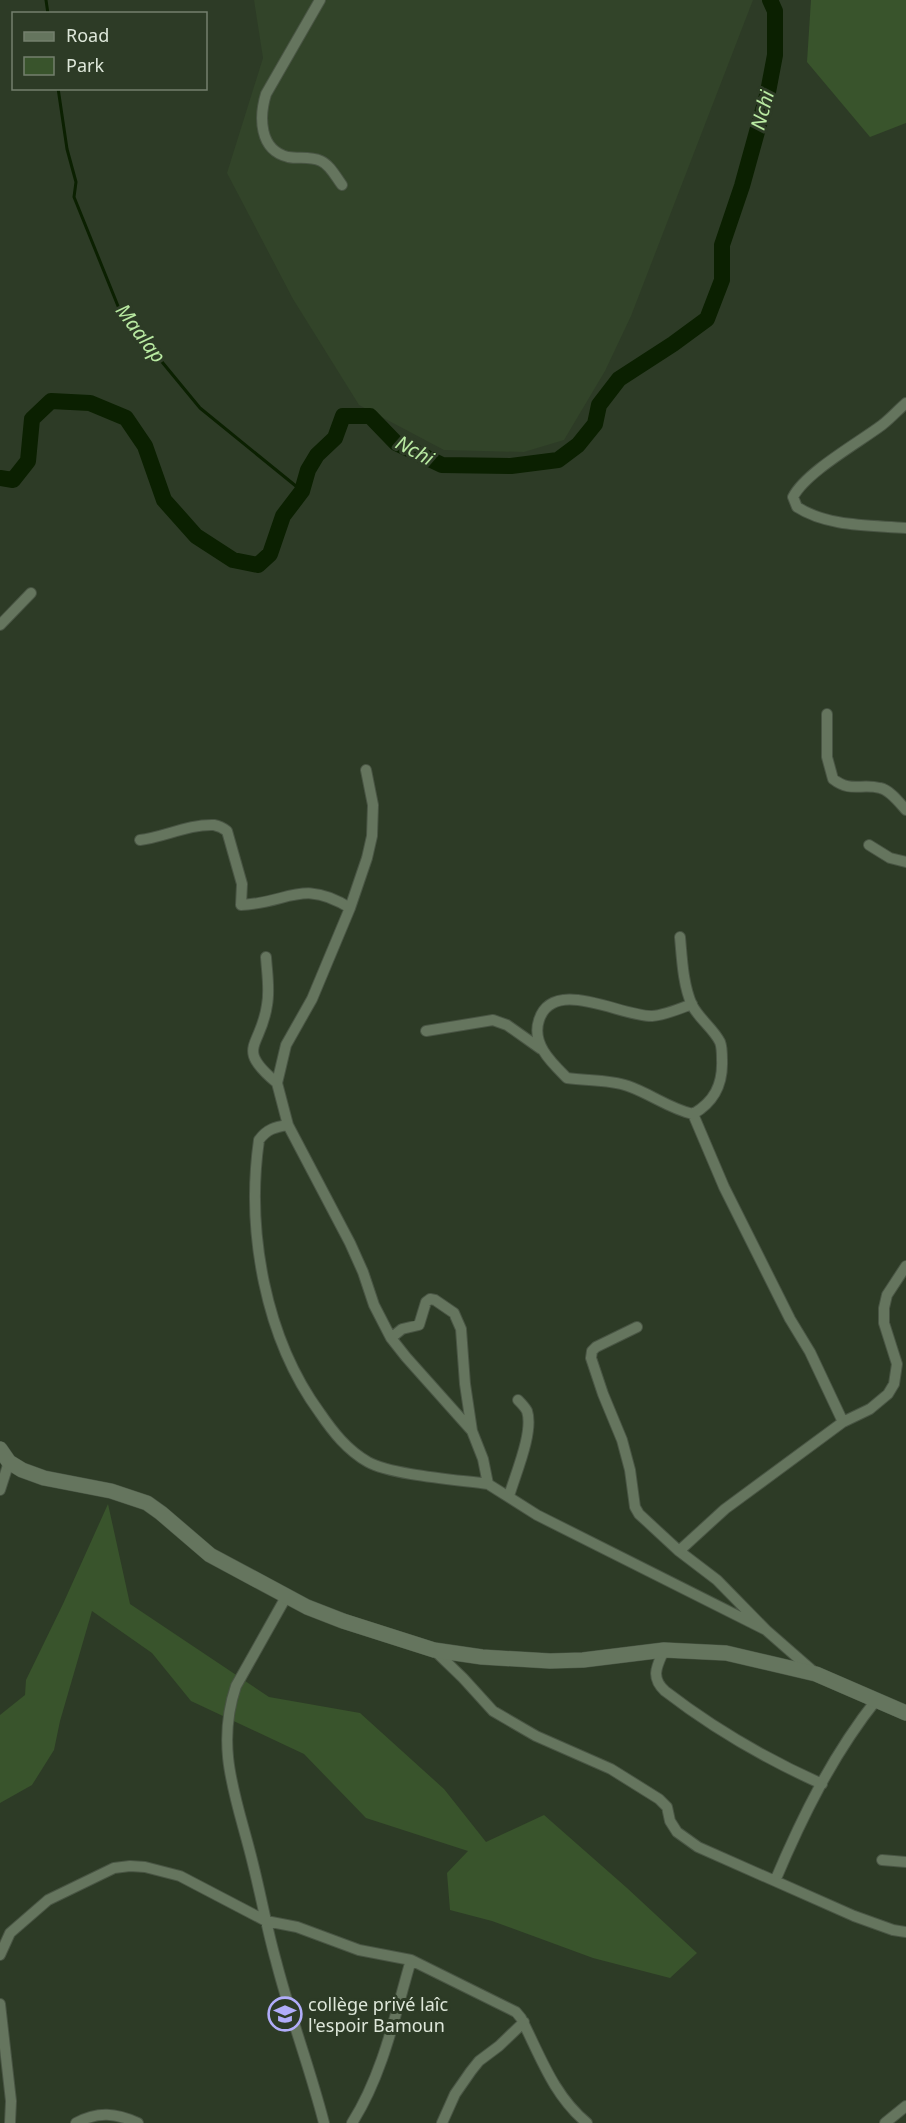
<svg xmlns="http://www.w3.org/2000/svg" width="906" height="2123" font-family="'Noto Sans',sans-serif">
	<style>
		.built { fill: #324429 }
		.green { fill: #39542c }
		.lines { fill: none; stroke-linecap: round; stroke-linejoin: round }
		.stream { stroke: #0b2001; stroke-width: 3 }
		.river { stroke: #0b2001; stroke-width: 16 }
		.street-casing { stroke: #495544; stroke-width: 12 }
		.secondary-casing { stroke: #495544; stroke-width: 16 }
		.street { stroke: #65755e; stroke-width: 10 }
		.secondary { stroke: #65755e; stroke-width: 15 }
		.labels { text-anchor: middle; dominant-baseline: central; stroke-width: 6; stroke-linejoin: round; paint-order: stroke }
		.poi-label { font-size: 18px; fill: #dee7da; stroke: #2d3b26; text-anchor: start }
		.water-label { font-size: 20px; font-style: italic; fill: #b9eaa2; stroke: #2d3b26 }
	</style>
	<rect width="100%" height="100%" fill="#2d3b26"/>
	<path class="built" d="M254 0H753L631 316 605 371 564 440 524 452 444 450 359 405 293 299 227 173 263 58Z"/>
	<path class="green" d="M811 0H906V123L870 137 807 62Z
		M108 1504 130 1604 269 1697 360 1713 444 1789 486 1842 544 1815 627 1888 697 1953 670 1978 593 1958 492 1921 450 1910 447 1873 468 1851 366 1818 304 1754 191 1701 152 1653 92 1611 60 1721 54 1750 32 1785 0 1803V1715L25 1695 26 1680 63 1604Z"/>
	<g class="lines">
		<path class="stream" d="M46 0 48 14
			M58 88 67 149 76 182 74 197 120 311 200 408 302 491"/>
		<path class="river" d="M0 478 13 480 28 461 32 419 51 401 90 403 126 418 145 446 164 500 196 536 233 560 258 565 270 554 283 516 302 491 308 470 317 455 335 438 343 416H370L396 443 442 465 511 466 558 460 578 445 595 424 599 405 619 379 673 344 707 319 722 280V245L742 186 768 92 775 55V11L770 0"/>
		<defs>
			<path id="street" d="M320 0 266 94C259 117 259 150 288 157 299 159 310 156 321 161 330 165 336 177 342 185
				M906 403C898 410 890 419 882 425 858 443 806 472 793 497L797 507C828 527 870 525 906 528
				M0 625 31 593
				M827 714V757L833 779C851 793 861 783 880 788 890 790 899 802 906 810
				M366 770 373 805 372 836 367 858 350 908 312 999 286 1045 277 1083 288 1125 350 1243 363 1272 374 1305 391 1338 406 1357 472 1431 483 1459 488 1484 537 1515 766 1630
				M140 840C164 837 189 824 214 825 219 826 223 828 227 831L242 884 241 905C289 903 302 878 350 908
				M869 845 890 858 906 862
				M680 937C682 959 683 985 692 1005 699 1019 713 1028 720 1042 722 1047 722 1055 722 1060 723 1085 714 1102 693 1114 670 1109 651 1094 628 1086 609 1079 587 1081 567 1078 552 1063 531 1044 539 1020 553 976 622 1017 652 1016 665 1015 679 1009 692 1004
				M266 957C267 973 270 990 267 1005 261 1048 234 1047 277 1083
				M426 1031 493 1020 507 1025 541 1049
				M693 1114 724 1187 790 1319 810 1352 843 1422
				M288 1125C275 1127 267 1129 259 1140 246 1231 265 1338 320 1413 333 1432 347 1450 368 1462 391 1475 459 1480 488 1484
				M637 1327 596 1347 592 1351 591 1358 603 1394 622 1440 630 1470 635 1507 639 1514 679 1551 717 1580 766 1630 814 1672
				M391 1338 402 1329 419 1325 426 1302 430 1299 435 1300 454 1313 461 1329 465 1384 472 1431
				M0 1490 9 1462
				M509 1496C515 1475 534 1432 527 1411 525 1407 521 1403 518 1400
				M679 1551 725 1509 843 1422 870 1409 888 1394 894 1384 897 1364 884 1323V1308L887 1295 906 1266
				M286 1597 236 1686C214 1751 238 1801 253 1864 261 1896 267 1929 276 1961 290 2016 310 2068 324 2123
				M434 1650 463 1678 493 1711 536 1736 611 1769 659 1799 667 1807 670 1821 677 1832 698 1847 854 1916 893 1930 906 1932
				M664 1650C657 1666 650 1677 665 1691 713 1728 766 1759 822 1784
				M882 1860 906 1862
				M775 1881C802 1817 833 1754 877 1699
				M0 1955 10 1933 48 1900 114 1868 130 1866 145 1867 180 1876 266 1921 297 1927 359 1950 411 1960 516 2012 521 2018C540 2055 553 2095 587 2123
				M0 2004 11 2101 10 2123
				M76 2123C98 2111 116 2113 138 2123
				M352 2123C383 2074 395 2015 411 1960
				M442 2123 455 2094 471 2071 479 2061 499 2046 524 2022
				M885 2123 906 2106"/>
			<path id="secondary" d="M0 1449 9 1462 22 1470 44 1478 111 1491 147 1503 161 1513 210 1555 307 1607 343 1621 434 1650 482 1657 550 1661 583 1660 664 1650 726 1653 816 1674 906 1713"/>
		</defs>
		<use href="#street" class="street-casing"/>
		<use href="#secondary" class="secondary-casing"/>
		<use href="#street" class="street"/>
		<use href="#secondary" class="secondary"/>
	</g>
	<defs>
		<symbol id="school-ring" viewBox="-11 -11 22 22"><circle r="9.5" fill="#2d3b26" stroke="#b1adfa" stroke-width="1.5"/><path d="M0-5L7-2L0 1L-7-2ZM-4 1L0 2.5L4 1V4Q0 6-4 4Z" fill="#b1adfa"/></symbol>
	</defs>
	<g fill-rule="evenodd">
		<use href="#school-ring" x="266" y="1995" width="38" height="38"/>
	</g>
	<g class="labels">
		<g class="poi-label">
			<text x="308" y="2004">collège privé laîc<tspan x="308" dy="21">l'espoir Bamoun</tspan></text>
		</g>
		<g class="water-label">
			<text transform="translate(762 110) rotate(-75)">Nchi</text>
			<text transform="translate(141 333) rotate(53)">Maalap</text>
			<text transform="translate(415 450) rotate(29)">Nchi</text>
		</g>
	</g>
	<rect x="12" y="12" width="195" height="78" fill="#2d3b26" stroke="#74806e" stroke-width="1.5"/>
	<rect x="24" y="32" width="30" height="9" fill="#65755e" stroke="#74806e" stroke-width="1.5"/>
	<text x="66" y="42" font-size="18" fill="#dee7da">Road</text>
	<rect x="24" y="57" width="30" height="18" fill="#39542c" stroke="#74806e" stroke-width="1.5"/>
	<text x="66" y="72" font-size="18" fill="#dee7da">Park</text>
</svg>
